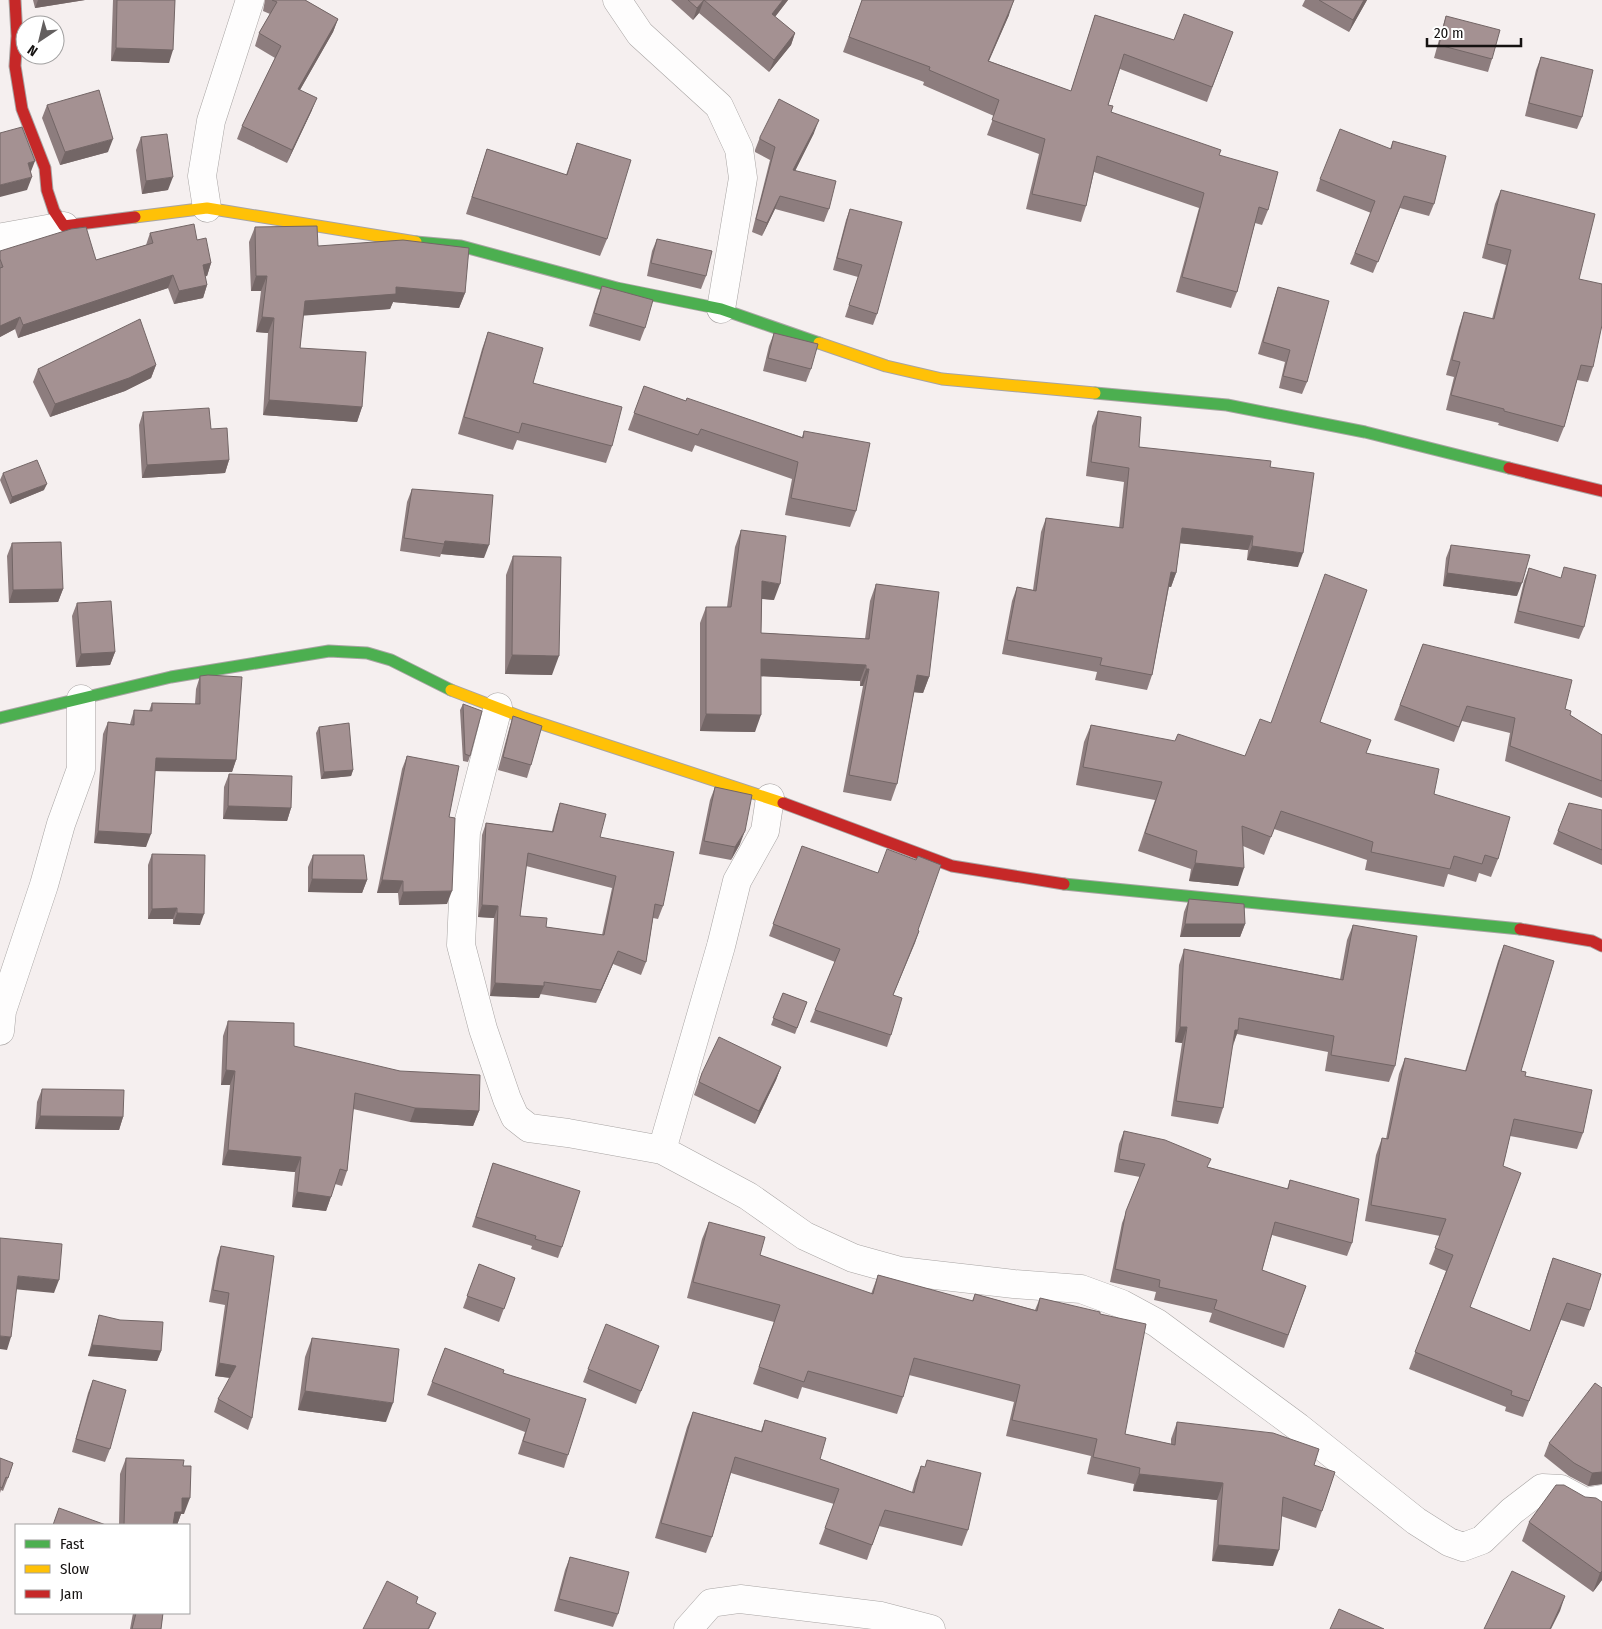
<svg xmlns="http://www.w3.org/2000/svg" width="1602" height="1629" font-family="'Fira Sans Condensed',sans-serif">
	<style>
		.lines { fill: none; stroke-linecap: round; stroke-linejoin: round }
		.street-casing { stroke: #a8a4a3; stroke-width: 29 }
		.fast-casing { stroke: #a8a4a3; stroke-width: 13 }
		.slow-casing { stroke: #a8a4a3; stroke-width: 13 }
		.jam-casing { stroke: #a8a4a3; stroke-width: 13 }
		.street { stroke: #fefdfd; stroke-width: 28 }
		.fast { stroke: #4caf50; stroke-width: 11 }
		.slow { stroke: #ffc107; stroke-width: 11 }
		.jam { stroke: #c62828; stroke-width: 11 }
		.wall { fill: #8d7d7e; fill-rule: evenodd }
		.shaded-wall { fill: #736666 }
		.building { fill: #a49192; stroke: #736666; fill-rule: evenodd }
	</style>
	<rect width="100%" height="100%" fill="#f5efef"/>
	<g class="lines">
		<defs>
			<path id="street" d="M617 0 640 34 719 106 739 149 743 178 721 309
				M207 208 202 176 211 121 250 0
				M0 239 3 237 64 226
				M498 707 466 832 461 945 483 1029 507 1099 515 1117 529 1128 568 1133 662 1150 748 1196 805 1236 853 1258 900 1271 1014 1284 1081 1289 1122 1304 1157 1323 1298 1427 1416 1521 1449 1542 1463 1547 1482 1540 1512 1511 1542 1488 1561 1489 1585 1502 1602 1499
				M0 1031 2 1011 44 885 61 824 81 769V699
				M662 1150 721 946 737 881 765 831 770 798
				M688 1629 711 1603 740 1599 881 1616 931 1629"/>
			<path id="fast" d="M416 242 461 246 617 288 721 309 819 343
				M1095 393 1227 405 1365 432 1509 468
				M0 718 171 677 329 651 367 653 391 660 451 690
				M1064 884 1520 929"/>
			<path id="slow" d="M135 217 207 208 416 242
				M819 343 886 366 942 379 1095 393
				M451 690 524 718 783 803"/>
			<path id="jam" d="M15 0 17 36 15 66 22 109 45 168 47 190 54 211 64 226 135 217
				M1509 468 1602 491
				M783 803 952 866 1064 884
				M1520 929 1592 941 1602 946"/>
		</defs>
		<use href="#street" class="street-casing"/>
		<use href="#fast" class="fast-casing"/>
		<use href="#slow" class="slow-casing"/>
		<use href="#jam" class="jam-casing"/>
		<use href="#street" class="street"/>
		<use href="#fast" class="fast"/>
		<use href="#slow" class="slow"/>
		<use href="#jam" class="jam"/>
	</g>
	<path class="wall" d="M33 0H85L35 8Z
		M113 0H175L169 63 111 61Z
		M265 0H305L338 19 333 32 300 90 312 110 287 163 237 139 242 126 275 58 255 46 259 33 270 14 263 11Z
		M671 0H788L775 17 795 33 791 45 769 72 699 13 693 20Z
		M862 0 1009 15 989 61 1071 91 1095 15 1174 40 1233 32 1207 102 1120 69 1108 105 1111 112 1219 155 1268 210 1262 225 1255 223 1237 292 1231 308 1176 292 1199 208 1094 172 1086 206 1081 222 1026 209 1039 154 987 135 994 116 923 85 924 82 843 52Z
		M1305 0H1367L1349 32 1302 6Z
		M1446 16 1492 59 1488 72 1434 58 1442 29Z
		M1541 57 1582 117 1577 129 1525 116 1536 70Z
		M47 105 108 152 60 165 42 118Z
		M814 133 795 171 829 209 824 222 775 209 762 236 752 232 770 160 755 152V150L760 137Z
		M141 137 168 190 142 194 136 150Z
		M1393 141 1434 204 1429 216 1400 208 1373 273 1350 264 1371 213 1316 191 1320 179 1390 149Z
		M577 143 607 239 600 256 466 214 487 149 566 175Z
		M1501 190 1579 279 1593 367 1588 382 1577 380 1564 427 1558 442 1498 425 1499 423 1446 410 1454 377 1446 375 1459 327 1464 312 1492 319 1506 265 1482 258 1495 204Z
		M850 209 877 314 873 325 845 317 858 277 833 270 846 220Z
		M255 227 318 246 465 293 459 308 393 302 390 309 303 315 300 348 362 407 357 422 263 415 268 333 256 332 261 291H251L249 242Z
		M150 233 197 240 211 263 207 276H205L207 285 203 298 174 304 168 288 18 338 15 329 0 337V251L96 260 146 245Z
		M657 239 706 276 701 289 647 276 652 251Z
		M602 286 645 328 640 341 589 326 597 299Z
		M1278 287 1307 382 1302 394 1279 388 1285 362 1258 354 1274 299Z
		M488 332 533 383 612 446 606 463 517 440 513 450 458 434 482 349Z
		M774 333 811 369 806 382 763 371 769 346Z
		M156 365 151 378 125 391 50 417 33 382 38 369Z
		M644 386 686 401 802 437 804 431 856 511 850 527 785 515 792 479 695 445 692 452 628 430Z
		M1098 411 1139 447 1270 467 1298 567 1247 560 1248 550 1180 543 1176 573 1171 587H1169L1152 675 1147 690 1095 680 1097 672 1002 654 1012 601 1017 587 1033 590 1041 532 1046 518 1119 528 1124 482 1086 476 1092 426Z
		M143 412 211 429 229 460 225 473 142 478 139 425Z
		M3 473 44 490 10 504 0 480Z
		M412 489 484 558 441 554 440 557 400 551 407 502Z
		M741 530 774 600 762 599 761 633 865 639 870 601 876 584 929 677 923 693 914 692 897 784 891 801 843 792 863 686H860V681L761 676 755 732 700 731V623L706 607H727L735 547Z
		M12 543 63 589 58 602 9 603 7 556Z
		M1451 545 1517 596 1443 586 1446 558Z
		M513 556 552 675 505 674 506 575Z
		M1529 568 1560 578 1584 627 1579 639 1514 623 1524 581Z
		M77 603 115 652 110 665 76 667 72 616Z
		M1423 644 1565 709 1570 715 1602 735V798L1505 761 1510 733 1462 721 1454 742 1394 720Z
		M200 676 236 760 232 772 155 771 146 847 94 843 103 734 108 722 130 724 134 710 149 711 152 703 195 704 196 689Z
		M463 704 470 756 468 762 463 761 460 710Z
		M513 716 531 765 527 778 498 770 509 729Z
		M1320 722 1366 753 1434 794 1498 859 1491 877 1479 873 1476 882 1448 874 1444 887 1365 870 1367 860 1274 829 1264 855 1243 846 1238 886 1189 881 1191 869 1138 851 1155 800 1076 785 1084 742 1091 725 1245 756 1271 723Z
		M319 727 353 770 351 776 321 779 316 733Z
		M407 756 449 817 447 904 399 905 398 893H377L402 769Z
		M229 774 291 808 287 821 223 819 224 787Z
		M715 787 740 844 731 860 699 854 710 800Z
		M560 803 600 837 663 906 658 919 653 918 646 962 641 975 613 964 596 1003 540 994 539 998 490 996 494 918 478 917 482 835 486 823 552 831 556 815ZM526 866 612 888 602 935 546 927 520 916Z
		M1602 810V865L1553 844 1558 831Z
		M802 846 919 931 893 995 891 1035 887 1047 810 1022 835 962 769 936Z
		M152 854 200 925 173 924V919H148V865Z
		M313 855 367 880 362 893 308 892V867Z
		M1189 899 1245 924 1240 937H1180L1184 912Z
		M1353 925 1395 1066 1389 1082 1325 1071 1328 1052 1237 1034 1232 1046 1223 1108 1218 1124 1171 1116 1182 1043 1175 1042 1179 965 1184 949 1340 979 1347 940Z
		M1504 945 1521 1071 1525 1076 1583 1133 1577 1149 1510 1136 1470 1307 1530 1331 1547 1275 1553 1258 1590 1310 1584 1327 1561 1320 1523 1417 1505 1411 1506 1407 1409 1369 1446 1271 1429 1264 1440 1236 1365 1221 1376 1155 1382 1138 1386 1139 1399 1074 1405 1058 1465 1071 1498 961Z
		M783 993 807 1002 795 1034 771 1025Z
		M228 1021 294 1046 479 1111 473 1126 410 1122 353 1109 347 1171 342 1186 335 1184 326 1211 292 1207 295 1172 222 1165 230 1085H221L223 1036Z
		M781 1067 776 1080 755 1124 694 1095 702 1073Z
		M42 1089 123 1117 119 1130 35 1129 37 1102Z
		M1124 1131 1208 1167 1287 1189 1290 1180 1352 1243 1347 1256 1272 1235 1262 1270 1306 1286 1284 1348 1209 1322 1212 1313 1154 1300 1156 1292 1110 1282 1122 1223 1140 1177 1114 1172 1119 1144Z
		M493 1163 562 1247 558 1258 531 1249 532 1246 472 1227Z
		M709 1222 760 1255 871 1294 878 1275 972 1301 975 1294 1035 1310 1040 1298 1100 1314 1125 1434 1171 1444V1439L1177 1422 1314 1465 1322 1511 1316 1528 1281 1516 1273 1566 1212 1561 1217 1500 1133 1491 1134 1484 1087 1474 1091 1456 1006 1436 1014 1402 909 1375 903 1397 897 1414 802 1387 798 1399 753 1384 774 1322 687 1298 702 1239Z
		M221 1246 252 1418 248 1430 214 1412 218 1399 230 1378 215 1376 225 1305 209 1302 217 1258Z
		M479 1264 515 1278 499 1322 463 1308Z
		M99 1315 161 1351 157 1361 88 1356 96 1326Z
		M312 1338 386 1422 298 1410 305 1357Z
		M659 1346 636 1404 583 1382 588 1369Z
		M445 1348 503 1373 568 1455 564 1468 518 1454 525 1432 427 1395Z
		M93 1380 110 1449 105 1462 72 1452 88 1393Z
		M1602 1388V1484L1588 1486 1569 1476 1544 1456 1549 1443Z
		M693 1412 761 1431 765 1420 820 1459 912 1492 915 1481 921 1466 968 1530 962 1546 879 1526 867 1560 819 1544 834 1504 731 1473 712 1537 706 1553 655 1538 687 1427Z
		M0 1458 8 1478 3 1491 1 1490 0 1493Z
		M126 1458 184 1514H181L177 1525H119L120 1474Z
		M1585 1497 1602 1580 1593 1592 1522 1541 1529 1522Z
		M570 1557 618 1614 613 1627 554 1611 565 1570Z
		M133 1613H163L161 1629H130Z"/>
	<path class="shaded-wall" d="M38 0H85L35 8Z
		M704 0 699 13 693 20 697 8Z
		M783 0H788L767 27 772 14Z
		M1014 0 1009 15 982 76 988 61Z
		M1364 0H1367L1349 32 1353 20Z
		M338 19 333 32 293 102 298 89Z
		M795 33 791 45 769 72 774 60Z
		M116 48 173 50 169 63 111 61Z
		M317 98 312 110 287 163 292 150Z
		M819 120 814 133 789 183 793 170Z
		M113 139 108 152 60 165 65 152Z
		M35 161 30 174 28 163Z
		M32 177 27 190 0 197V185Z
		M173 177 168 190 142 194 146 181Z
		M780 196 775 209 762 236 767 223Z
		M211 263 207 276 198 278 203 265Z
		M173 275 168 288 18 338 23 325Z
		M256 276H267L261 291H251Z
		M207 285 203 298 174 304 179 291Z
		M396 287 465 293 459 308 393 302 390 309 299 316 305 301Z
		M20 317 15 329 0 337V326Z
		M262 317 274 318 268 333 256 332Z
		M156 365 151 378 125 391 50 417 55 404Z
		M269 400 362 407 357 422 263 415Z
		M229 460 225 473 142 478 147 465Z
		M47 484 44 490 10 504 12 497Z
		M1182 528 1253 536 1248 550 1177 543Z
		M445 541 489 545 484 558 441 554Z
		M1252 546 1303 553 1298 567 1247 560Z
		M1171 572 1176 573 1171 587 1166 586Z
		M1447 573 1522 583 1517 596 1443 586Z
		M762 581 780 584 774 600 756 598Z
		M63 589 58 602 9 603 13 590Z
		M115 652 110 665 76 667 81 654Z
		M512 655 559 656 552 675 505 674Z
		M761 659 866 665 860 681 755 676Z
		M866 669H869L863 686H860Z
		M917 675 929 677 923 693 911 692Z
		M706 714 761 715 755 732 700 731Z
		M156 758 236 760 232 772 151 771Z
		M353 770 351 776 321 779 324 772Z
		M228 806 291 808 287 821 223 819Z
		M98 831 151 834 146 847 94 843Z
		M745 831 740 844 731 860 735 847Z
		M1195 863 1244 868 1238 886 1189 881Z
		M312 879 367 880 362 893 308 892Z
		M382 880 403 881 398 893H377Z
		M452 891 447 904 399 905 403 892Z
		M482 905 498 906 494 918 478 917Z
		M177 908 173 919H148L152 909Z
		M177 913 204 914 200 925 173 924Z
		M1185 924H1245L1240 937H1180Z
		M919 931 915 943 888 1007 893 995Z
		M618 951 613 964 596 1003 601 990Z
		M495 983 544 986 539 998 490 996Z
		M1180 1027H1187L1182 1043 1175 1042Z
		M1235 1030H1238L1233 1046Z
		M781 1067 776 1080 755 1124 759 1111Z
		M226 1070 235 1071 230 1085H221Z
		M415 1108 479 1111 473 1126 410 1122Z
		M40 1116 123 1117 119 1130 35 1129Z
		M228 1150 301 1157 295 1172 222 1165Z
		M297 1192 331 1197 326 1211 292 1207Z
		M18 1276 59 1280 54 1293 13 1289Z
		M0 1336 11 1337 7 1350 0 1349Z
		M92 1345 161 1351 157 1361 88 1356Z
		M219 1363 236 1366 232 1378 215 1376Z
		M305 1391 393 1403 386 1422 298 1410Z
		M1602 1472V1484L1588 1486 1592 1473Z
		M1139 1474 1223 1483 1217 1500 1133 1491Z
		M182 1498H190L184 1514H181L177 1525H170L175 1512Z
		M1218 1545 1279 1550 1273 1566 1212 1561Z
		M1602 1571V1580L1593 1592 1600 1573Z
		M1565 1596 1560 1611 1551 1629H1550Z
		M436 1613 431 1625 429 1629H428Z"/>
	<path class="building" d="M117 0H175L173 50 116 48Z
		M272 0H305L338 19 298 89 317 98 292 150 242 126 281 46 259 33 277 2Z
		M688 0H783L772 14 795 33 774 60 704 0 697 8Z
		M862 0H1014L988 61 1071 91 1095 15 1174 40 1184 14 1233 32 1212 87 1124 54 1108 105 1113 106 1111 112 1221 150 1219 155 1278 172 1268 210 1259 207 1237 292 1182 277 1204 193 1097 156 1086 206 1032 194 1045 139 992 120 999 100 929 70 930 67 849 37Z
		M1319 0H1364L1353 20Z
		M1446 16 1500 30 1492 59 1439 45Z
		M1541 57 1593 70 1582 117 1529 103Z
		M99 90 113 139 65 152 47 105Z
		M779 99 819 120 793 170 836 181 829 209 780 196 767 223 756 219 775 147 760 139V137Z
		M22 127 35 161 28 163 32 177 0 185V133Z
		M1340 129 1391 149 1393 141 1446 156 1434 204 1404 196 1378 262 1355 253 1375 201 1320 179Z
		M167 134 173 177 146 181 141 137Z
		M577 143 631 160 607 239 472 197 487 149 567 175Z
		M1501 190 1595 214 1579 279 1602 284V325L1593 367 1581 365 1564 427 1504 411V409L1451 395 1460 362 1452 360 1464 312 1494 319 1511 250 1487 244Z
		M850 209 902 222 877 314 849 305 862 265 837 258Z
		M194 224 197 240 206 238 211 263 203 265 207 285 179 291 173 275 23 325 20 317 0 326V268L3 267 0 259V251L71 229 86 227 96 260 153 243 150 233Z
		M317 226 318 246 403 240 469 248 465 293 396 287V294L305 301 300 348 366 352 362 407 269 400 274 318 262 317 267 276H256L255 227Z
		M657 239 712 251 706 276 651 263Z
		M602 286 653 300 645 328 594 313Z
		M1278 287 1329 301 1307 382 1283 376 1290 350 1263 342Z
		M140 319 156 365 129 378 55 404 38 369Z
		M488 332 543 348 533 383 622 407 612 446 522 423 519 433 464 417Z
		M774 333 818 344 811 369 768 358Z
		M644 386 686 401 687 398 803 438 804 431 870 443 856 511 791 498 798 462 701 429 698 435 634 413Z
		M209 408 211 429 227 428 229 460 147 465 143 412Z
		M1098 411 1141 417 1139 447 1271 461 1270 467 1314 473 1303 553 1252 546 1253 536 1182 528 1176 573 1171 572 1152 675 1100 665 1102 658 1007 640 1017 587 1036 591 1046 518 1123 528 1129 468 1091 462Z
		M37 460 47 484 12 497 3 473Z
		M412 489 493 495 489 545 445 541 444 544 404 538Z
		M741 530 786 536 780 584 762 581 761 633 869 639 876 584 939 592 929 677 917 675 897 784 849 775 869 669H866V665L761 659V715L706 714V607H731Z
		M61 542 63 589 13 590 12 543Z
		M1451 545 1530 555 1522 583 1447 573Z
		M513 556 561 557 559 656 512 655Z
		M1564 567 1596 575 1584 627 1518 611 1529 568 1561 578Z
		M1325 574 1367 590 1320 722 1371 740 1366 753 1439 769 1434 794 1510 817 1498 859 1485 855 1482 864 1454 856 1450 869 1371 852 1373 842 1281 811 1271 837 1242 826 1244 868 1195 863 1197 851 1145 833 1162 782 1083 767 1091 725 1175 741 1178 734 1245 756 1260 719 1271 723Z
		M111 601 115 652 81 654 77 603Z
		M1423 644 1572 680 1565 709 1571 711 1570 715 1602 735V781L1510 746 1515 718 1467 706 1459 727 1400 705Z
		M208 675 242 677 236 760 156 758 151 834 98 831 108 722 134 725V710L152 711V703L200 704V676Z
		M463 704 482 711 470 756 465 754Z
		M513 716 542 726 531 765 503 757Z
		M349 723 353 770 324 772 319 727Z
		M407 756 459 766 449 817 455 818 452 891 403 892V881L382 880Z
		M229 774 292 776 291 808 228 806Z
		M715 787 752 795 745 831 735 847 704 841Z
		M560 803 606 814 600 837 674 852 663 906 655 904 646 962 618 951 601 990 544 982V986L495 983 498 906 482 905 486 823 553 832ZM528 853 616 876 604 935 546 927 547 918 520 916Z
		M1569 803 1602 810V850L1558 831Z
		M802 846 878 873 887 849 916 860 918 856 941 865 918 930 919 931 893 995 902 998 891 1035 815 1010 840 949 773 924Z
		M152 854 205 855 204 914 177 913V908L152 909Z
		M313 855H364L367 880 312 879Z
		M1189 899 1244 904 1245 924H1185Z
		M1353 925 1417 936 1395 1066 1331 1055 1334 1036 1239 1018 1238 1030H1235L1223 1108 1176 1101 1187 1027H1180L1184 949 1343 980Z
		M1504 945 1554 961 1521 1071 1526 1072 1525 1076 1592 1090 1583 1133 1514 1119 1503 1166 1521 1173 1470 1307 1530 1331 1553 1258 1601 1274 1590 1310 1567 1303 1529 1401 1511 1395 1512 1391 1415 1352 1453 1255 1435 1248 1446 1219 1371 1205 1382 1138 1388 1139 1405 1058 1466 1071Z
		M783 993 807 1002 797 1028 773 1018Z
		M228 1021 294 1023V1046L400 1071 480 1075 479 1111 415 1108 355 1093 347 1171 340 1169 331 1197 297 1192 301 1157 228 1150 235 1071 226 1070Z
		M719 1037 781 1067 759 1111 699 1082 702 1073Z
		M42 1089 124 1090 123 1117 40 1116Z
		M1124 1131 1165 1140 1211 1159 1207 1167 1288 1189 1290 1180 1359 1199 1352 1243 1275 1222 1262 1270 1306 1286 1288 1335 1214 1309 1217 1300 1159 1287 1160 1280 1115 1269 1126 1211 1145 1164 1119 1159Z
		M493 1163 580 1191 562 1247 535 1239 536 1236 476 1217Z
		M709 1222 765 1237 760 1255 873 1294 878 1275 973 1301 975 1294 1037 1311 1040 1298 1100 1312V1314L1146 1324 1125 1434 1175 1445 1177 1422 1273 1433 1319 1449 1314 1465 1335 1472 1322 1511 1283 1497 1279 1550 1218 1545 1223 1483 1139 1474 1140 1468 1093 1457 1097 1439 1012 1420 1020 1385 914 1358 903 1397 808 1371 804 1382 759 1367 780 1305 693 1282Z
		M0 1238 62 1244 59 1280 18 1276 11 1337 0 1336Z
		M221 1246 274 1256 252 1418 218 1399 236 1366 219 1363 229 1293 213 1290Z
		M479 1264 515 1278 504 1309 467 1296Z
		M99 1315 120 1320 163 1322 161 1351 92 1345Z
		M606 1324 659 1346 641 1391 588 1369Z
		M312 1338 399 1349 393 1403 305 1391Z
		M445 1348 504 1370 503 1373 586 1399 568 1455 523 1441 530 1419 432 1382Z
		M93 1380 126 1390 110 1449 76 1439Z
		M1595 1383 1602 1388V1472L1592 1473 1574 1463 1549 1443Z
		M693 1412 762 1432 765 1420 826 1438 820 1459 914 1493 921 1466 925 1467 927 1460 981 1473 968 1530 885 1510 872 1545 825 1528 839 1489 735 1457 712 1537 661 1523Z
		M0 1458 13 1463 8 1478 6 1477 2 1488 0 1487Z
		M126 1458 184 1460 183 1466H191L190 1498H182V1512H175L173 1525H124Z
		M1556 1485H1564L1585 1497 1596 1498 1602 1502V1571L1600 1573 1529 1522Z
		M59 1508 106 1525H53Z
		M570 1557 629 1572 618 1614 559 1599Z
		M1512 1571 1565 1596 1550 1629H1484Z
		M387 1581 418 1597 416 1603 436 1613 428 1629H363Z
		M1339 1609 1384 1629H1330Z
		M136 1613H163L161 1629H132Z"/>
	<rect x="15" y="1524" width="175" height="90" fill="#ffffff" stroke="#a1a0a0"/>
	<rect x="25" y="1540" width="25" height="8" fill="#4caf50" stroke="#a1a0a0"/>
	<text x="60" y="1549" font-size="15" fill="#151211">Fast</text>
	<rect x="25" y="1565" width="25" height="8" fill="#ffc107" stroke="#a1a0a0"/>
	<text x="60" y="1574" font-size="15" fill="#151211">Slow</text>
	<rect x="25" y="1590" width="25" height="8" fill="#c62828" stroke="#a1a0a0"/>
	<text x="60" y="1599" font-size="15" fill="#151211">Jam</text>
	<g transform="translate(40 40) rotate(215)"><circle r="24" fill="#ffffff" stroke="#a1a0a0"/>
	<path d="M0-4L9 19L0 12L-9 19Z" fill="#635f5f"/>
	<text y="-8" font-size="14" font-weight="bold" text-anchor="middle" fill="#151211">N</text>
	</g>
	<path d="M1427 38v8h94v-8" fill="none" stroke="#151211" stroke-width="2.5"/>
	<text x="1434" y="38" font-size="15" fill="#151211" stroke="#ffffff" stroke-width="4" paint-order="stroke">20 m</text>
</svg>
